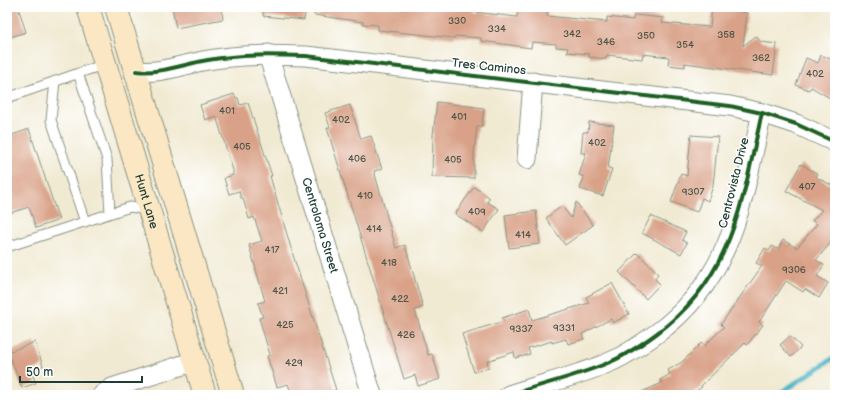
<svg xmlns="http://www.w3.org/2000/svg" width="842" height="402" font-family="'Balsamiq Sans',sans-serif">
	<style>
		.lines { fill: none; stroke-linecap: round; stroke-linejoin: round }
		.stream { stroke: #4ab5c7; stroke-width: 5 }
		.building { fill: #d9a187 }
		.lane-casing { stroke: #889484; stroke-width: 11 }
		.street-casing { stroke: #889484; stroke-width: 21 }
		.secondary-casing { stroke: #889484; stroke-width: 24 }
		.lane { stroke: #fff; stroke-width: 9 }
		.street { stroke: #fff; stroke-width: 19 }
		.secondary { stroke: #fbe7c3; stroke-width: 22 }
		.cycleway-casing { stroke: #fff; stroke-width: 6 }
		.cycleway { stroke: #1b5e20; stroke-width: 4 }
		.labels { text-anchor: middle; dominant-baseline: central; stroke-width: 3; stroke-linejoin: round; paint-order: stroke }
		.number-label { font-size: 10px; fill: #4e5649 }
		.street-label { font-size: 12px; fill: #1f3d34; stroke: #fff }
	</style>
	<rect width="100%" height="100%" fill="#fff"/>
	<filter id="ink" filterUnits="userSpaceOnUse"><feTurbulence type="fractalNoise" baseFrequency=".025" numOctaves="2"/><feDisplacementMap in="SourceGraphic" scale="8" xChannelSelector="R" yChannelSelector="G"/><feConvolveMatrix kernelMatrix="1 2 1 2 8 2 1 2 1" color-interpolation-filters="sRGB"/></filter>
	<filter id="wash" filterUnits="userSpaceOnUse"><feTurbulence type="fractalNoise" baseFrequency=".012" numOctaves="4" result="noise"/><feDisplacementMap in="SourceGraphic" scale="16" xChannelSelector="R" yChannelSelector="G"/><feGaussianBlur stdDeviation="0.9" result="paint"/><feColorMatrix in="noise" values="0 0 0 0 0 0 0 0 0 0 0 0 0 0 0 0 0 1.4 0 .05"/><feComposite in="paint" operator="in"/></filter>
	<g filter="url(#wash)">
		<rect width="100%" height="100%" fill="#f1ead3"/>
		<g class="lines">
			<path class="stream" d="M777 395 835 357"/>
		</g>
		<g id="blocks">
			<path class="building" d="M7 7H18L26 32 7 38Z
				M172 7H221L223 19 176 28Z
				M264 7H306L304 20 263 16Z
				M315 7H474V12L517 17 518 7H548L547 16 607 22V17L633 20 634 15 663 18 662 23 710 27 712 7H740V12L747 13 743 46 756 36 761 42 777 44 773 75 685 63V67L668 65 669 57 643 54 642 59 607 55 606 59 589 57V54L567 52 568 48 556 47V44L532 42 531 48 481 41V38L455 36 454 38 378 30V25L363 24V22L314 15Z
				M821 55 835 61V101L811 87 809 90 796 85 806 58 818 63Z
				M234 94 236 98H238L240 105 248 103 272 176H270L293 255 336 390 328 393 329 395H292L288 384 277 387 267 356 270 355 259 318 263 317 258 303 265 301 249 245 262 241 254 217 249 219 243 198H241L239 191 229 194 224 178 233 175V170L216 116 205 120 200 105Z
				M437 102 484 108 482 126H477L474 152V178L432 177 433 135Z
				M350 105 361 139 371 136 382 169 374 171 396 248 405 245 423 307 415 310 428 355 432 354 440 379 418 386 415 375 404 379 327 128 330 127 325 113Z
				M589 122 614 125 608 168 612 169 603 196 580 189 584 177 579 175 586 153H581L583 132H588Z
				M29 129 59 220 36 228 29 207 7 214V137Z
				M691 135 718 137 713 186 708 201 702 198 697 212 671 202 681 174 687 176Z
				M801 164 818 174 816 177 835 187V238L816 260 824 265 817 276 828 283 819 298 805 289 803 292 786 281 759 322 763 325 747 345 745 343 701 386 702 387 690 395H635L662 383 660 380 670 374 668 370 682 362 701 343 704 346 724 327 721 324 762 266 756 263 765 248 769 251 772 246 778 249 783 240 797 248 817 224 812 221 822 210 786 191Z
				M474 187 490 198 487 202 499 209 483 232 455 214Z
				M576 202 593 225 565 245 546 218 562 206 571 218Z
				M536 211 540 244 509 248 505 215Z
				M651 216 686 232 682 240 687 243 681 254 642 233Z
				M637 253 658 273 655 279 660 284 646 299 619 272Z
				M612 283 629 314 613 323 611 319 582 334 584 339 568 344 566 339 552 343V341L528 348 530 354 515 358 514 352 487 361 489 368 474 372 462 334 504 321 502 318 529 309 532 320 589 303 586 297Z
				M790 336 801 347 791 357 780 345Z
				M35 342 43 366 31 371 36 383 22 388 8 352Z"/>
		</g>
	</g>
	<g filter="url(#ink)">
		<use href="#blocks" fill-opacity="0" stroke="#889484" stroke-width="1"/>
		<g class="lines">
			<defs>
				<path id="lane" d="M78 73 107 159 110 213
					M55 81 51 120 85 222
					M7 98 105 64
					M7 247 130 207 148 210"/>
				<g id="street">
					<path id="s1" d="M268 54 372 395"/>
					<path d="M136 71C161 74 184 64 208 60 241 54 273 55 306 56L730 106 762 113 796 124 835 142"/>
					<path d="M527 159 533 82"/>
					<path d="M102 395 112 388 195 361"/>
					<path d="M509 395C542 384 578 376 610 362 627 355 642 344 656 334 734 277 742 200 762 113"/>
				</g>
				<g id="secondary">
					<path id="s2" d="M88 7 205 395"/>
					<path d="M116 7 233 395"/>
				</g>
			</defs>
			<use href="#lane" class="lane-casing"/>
			<use href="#street" class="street-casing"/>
			<use href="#secondary" class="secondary-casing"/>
			<use href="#lane" class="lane"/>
			<use href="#street" class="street"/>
			<use href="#secondary" class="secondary"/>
			<defs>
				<path id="cycleway" d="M136 71C161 74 184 64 208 60 241 54 273 55 306 56L730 106 762 113 796 124 835 142
					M509 395C542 384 578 376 610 362 627 355 642 344 656 334 734 277 742 200 762 113"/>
			</defs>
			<use href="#cycleway" class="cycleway-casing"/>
			<use href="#cycleway" class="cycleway"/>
		</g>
	</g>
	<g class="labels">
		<g class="number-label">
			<text x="457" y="21">330</text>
			<text x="497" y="29">334</text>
			<text x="572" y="34">342</text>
			<text x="726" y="35">358</text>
			<text x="646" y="36">350</text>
			<text x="606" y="42">346</text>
			<text x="685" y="45">354</text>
			<text x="761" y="58">362</text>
			<text x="815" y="74">402</text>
			<text x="227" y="111">401</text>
			<text x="459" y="117">401</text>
			<text x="341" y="120">402</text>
			<text x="597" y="143">402</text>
			<text x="242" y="147">405</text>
			<text x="357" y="159">406</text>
			<text x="453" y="160">405</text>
			<text x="807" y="187">407</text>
			<text x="693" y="192">9307</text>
			<text x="365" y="196">410</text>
			<text x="477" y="212">409</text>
			<text x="374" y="229">414</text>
			<text x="523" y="235">414</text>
			<text x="272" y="250">417</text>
			<text x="389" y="263">418</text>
			<text x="794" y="270">9306</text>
			<text x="280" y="291">421</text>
			<text x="400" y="299">422</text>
			<text x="285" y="325">425</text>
			<text x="564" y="328">9331</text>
			<text x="521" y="329">9337</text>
			<text x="406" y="335">426</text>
			<text x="294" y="363">429</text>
		</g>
		<g class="street-label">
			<text transform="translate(489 67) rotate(6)">Tres Caminos</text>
			<text transform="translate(734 183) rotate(-76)">Centrovista Drive</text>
			<text stroke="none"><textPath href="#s2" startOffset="203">Hunt Lane</textPath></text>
			<text stroke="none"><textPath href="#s1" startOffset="179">Centroloma Street</textPath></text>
		</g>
	</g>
	<rect width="842" height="402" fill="none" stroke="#fff" stroke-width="24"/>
	<path d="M20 376v6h122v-6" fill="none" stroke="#1f3d34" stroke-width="2"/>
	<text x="26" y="376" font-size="12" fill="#1f3d34" stroke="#ffffff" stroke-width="3" paint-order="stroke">50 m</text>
</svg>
